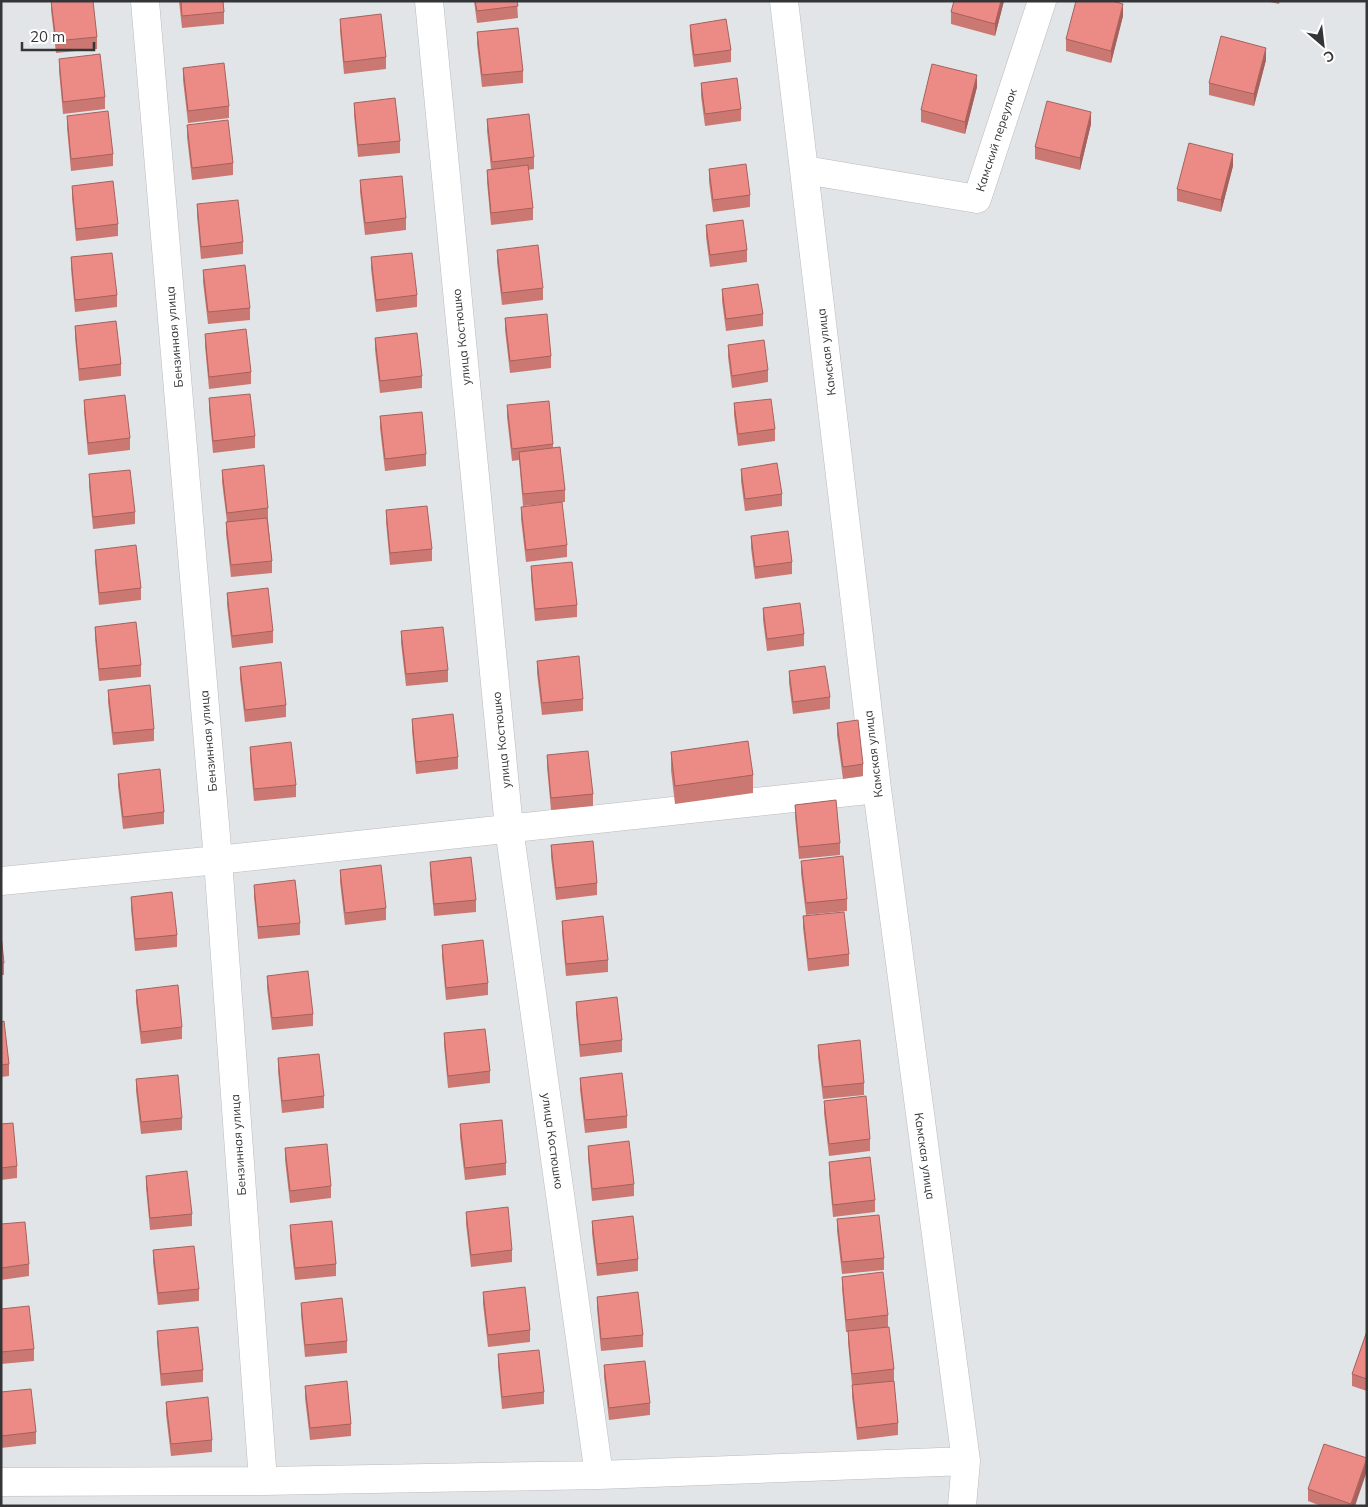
<svg xmlns="http://www.w3.org/2000/svg" width="1368" height="1507" font-family="Mulish,sans-serif">
	<style>
		.lines { fill: none; stroke-linecap: round; stroke-linejoin: round }
		.minor-casing { stroke: #b9bbbe; stroke-width: 29 }
		.minor { stroke: #fff; stroke-width: 28 }
		.wall { fill: #cb7872 }
		.shaded-wall { fill: #a5615d }
		.building { fill: #ec8b85; stroke: #a5615d }
		.labels { text-anchor: middle; dominant-baseline: central; stroke-width: 5; stroke-linejoin: round; paint-order: stroke }
		.street-label { font-size: 12px; fill: #343537; stroke: #fff }
	</style>
	<rect width="100%" height="100%" fill="#e2e5e8"/>
	<g class="lines">
		<defs>
			<path id="minor" d="M145 1 218 860 263 1481
				M429 1 509 828 599 1475
				M784 1 877 789 966 1461 962 1506
				M805 170 977 199 1042 1
				M1 881 218 860 877 789
				M1 1482 263 1481 599 1475 966 1461"/>
		</defs>
		<use href="#minor" class="minor-casing"/>
		<use href="#minor" class="minor"/>
	</g>
	<path class="wall" d="M51 1 97 37V49L56 53 51 10Z
		M179 1H223L224 12V24L182 28Z
		M474 1H517L518 18 477 23Z
		M954 1H1004L995 36 951 24V12Z
		M1266 1H1280L1279 4Z
		M1123 16 1111 63 1066 51V39Z
		M340 19 386 57V69L344 74 340 31Z
		M690 25 731 50V62L694 67 690 37Z
		M477 32 523 71V83L482 87 477 44Z
		M59 59 105 97V109L63 114 59 71Z
		M1266 60 1254 106 1209 95V83Z
		M183 68 229 106V118L188 123 183 80Z
		M701 83 741 109V121L705 126 701 96Z
		M977 87 965 134 921 122V110Z
		M354 103 400 141V153L358 157 354 115Z
		M67 116 113 154V166L71 171 67 128Z
		M487 119 534 157V169L528 170 533 208V220L491 225 487 182V170L491 169 487 131Z
		M1091 124 1080 170 1035 159V147Z
		M187 125 233 163V175L192 180 187 137Z
		M1233 166 1221 212 1177 201V189Z
		M709 169 750 195V207L713 212 709 182Z
		M360 180 406 218V230L365 235 360 192Z
		M72 186 118 224V236L76 241 72 198Z
		M197 204 243 242V254L201 259 197 216Z
		M706 225 747 250V262L710 267 706 237Z
		M497 250 543 288V300L502 305 497 262Z
		M71 257 117 295V307L75 312 71 269Z
		M371 257 417 295V307L376 312 371 269Z
		M203 270 250 308V320L208 324 203 282Z
		M722 289 763 314V326L726 331 722 301Z
		M505 318 551 356V368L510 373 505 330Z
		M75 326 121 364V376L79 381 75 338Z
		M205 334 251 372V384L209 389 205 346Z
		M375 338 422 376V388L380 393 375 350Z
		M728 345 768 370V382L732 388 728 357Z
		M209 398 255 436V448L213 453 209 410Z
		M84 400 130 438V450L88 455 84 412Z
		M734 403 775 429V441L738 446 734 415Z
		M507 405 553 444V448L565 490V502L523 506 519 460 512 461 507 417Z
		M380 416 426 454V466L385 471 380 428Z
		M741 469 782 494V506L745 511 741 481Z
		M222 470 268 508V520L272 561V573L231 577 226 534V522H227L222 482Z
		M89 474 135 512V524L93 529 89 486Z
		M521 507 567 545V557L526 562 521 519Z
		M386 510 432 549V561L390 565 386 522Z
		M751 536 792 562V574L755 579 751 548Z
		M95 550 141 588V600L99 605 95 562Z
		M531 566 577 605V617L535 621 531 578Z
		M227 593 273 631V643L232 648 227 605Z
		M763 608 804 634V646L767 651 763 620Z
		M95 627 141 665V677L99 681 95 639Z
		M401 631 448 670V682L406 686 401 643Z
		M537 661 583 699V711L542 715 537 673Z
		M240 667 286 705V717L245 722 240 679Z
		M789 671 830 697V709L793 714 789 683Z
		M108 690 154 729V741L113 745 108 702Z
		M412 719 458 757V769L416 774 412 731Z
		M837 723 863 764V776L843 779 837 735Z
		M250 747 296 785V797L254 801 250 759Z
		M671 752 753 775V793L675 804 671 770Z
		M547 755 593 794V806L551 810 547 767Z
		M118 774 164 812V824L123 829 118 786Z
		M795 805 840 843V855L799 859 795 817Z
		M551 845 597 883V895L556 900 551 857Z
		M801 861 847 899V911L806 915 801 873Z
		M430 862 476 900V912L434 916 430 874Z
		M340 870 386 908V920L345 925 340 882Z
		M254 885 300 923V935L258 939 254 897Z
		M131 897 177 935V947L135 951 131 909Z
		M803 916 849 954V966L808 971 803 928Z
		M562 921 608 960V972L566 976 562 933Z
		M1 935 4 963V975H1Z
		M442 945 488 983V995L446 1000 442 957Z
		M267 976 313 1014V1026L272 1030 267 988Z
		M136 990 182 1027V1039L141 1044 136 1002Z
		M576 1002 622 1040V1052L580 1057 576 1014Z
		M1 1022 9 1064V1076L1 1077Z
		M444 1033 490 1071V1083L448 1088 444 1045Z
		M818 1045 864 1083V1095L823 1099 818 1057Z
		M278 1058 324 1096V1108L282 1113 278 1071Z
		M580 1078 627 1116V1128L585 1133 580 1090Z
		M136 1079 182 1118V1130L141 1134 136 1091Z
		M824 1101 870 1139V1151L829 1156 824 1113Z
		M1 1124 17 1166V1178L1 1180Z
		M460 1124 506 1163V1175L465 1180 460 1137Z
		M588 1146 634 1184V1196L592 1201 588 1158Z
		M285 1148 331 1186V1198L290 1203 285 1160Z
		M829 1162 875 1200V1212L833 1217 829 1174Z
		M146 1176 192 1214V1226L150 1230 146 1188Z
		M466 1212 512 1250V1262L471 1267 466 1224Z
		M837 1219 884 1258V1270L842 1274 837 1231Z
		M592 1221 638 1259V1271L597 1276 592 1233Z
		M1 1224 29 1264V1276L1 1280Z
		M290 1225 336 1264V1276L295 1280 290 1237Z
		M153 1250 199 1289V1301L158 1305 153 1262Z
		M842 1277 888 1315V1327L894 1369V1381L898 1423V1435L857 1440 852 1397V1385L848 1343V1332H846L842 1289Z
		M483 1292 530 1330V1342L488 1347 483 1304Z
		M597 1297 643 1335V1347L601 1351 597 1309Z
		M301 1303 347 1341V1353L305 1357 301 1315Z
		M1 1309 34 1349V1361L1 1364Z
		M157 1331 203 1370V1382L161 1386 157 1343Z
		M1367 1331V1391L1352 1386V1374Z
		M498 1354 544 1392V1404L502 1409 498 1366Z
		M604 1365 650 1403V1415L609 1420 604 1377Z
		M305 1386 351 1424V1436L310 1440 305 1398Z
		M1 1392 36 1432V1444L1 1448Z
		M166 1402 212 1440V1452L171 1456 166 1414Z
		M1367 1458 1355 1506H1321L1308 1501V1489Z"/>
	<path class="shaded-wall" d="M1001 1H1004L995 36V24Z
		M1123 4V16L1111 63V51Z
		M1266 48V60L1254 106V94Z
		M977 75V87L965 134V122Z
		M1091 112V124L1080 170V158Z
		M1233 154V166L1221 212V200Z
		M1367 1459V1471L1355 1506H1351Z"/>
	<path class="building" d="M51 1H93L97 37 56 41Z
		M181 1H223L224 12 182 16Z
		M475 1H517L518 6 477 11Z
		M954 1H1001L995 24 951 12Z
		M1076 1H1112L1123 4 1111 51 1066 39Z
		M381 14 386 57 344 62 340 19Z
		M726 19 731 50 694 55 690 25Z
		M518 28 523 71 482 75 477 32Z
		M1221 36 1266 48 1254 94 1209 83Z
		M100 54 105 97 63 102 59 59Z
		M224 63 229 106 188 111 183 68Z
		M932 64 977 75 965 122 921 110Z
		M737 78 741 109 705 114 701 83Z
		M395 98 400 141 358 145 354 103Z
		M1047 101 1091 112 1080 158 1035 147Z
		M108 111 113 154 71 159 67 116Z
		M529 114 534 157 492 162 487 119Z
		M228 120 233 163 192 168 187 125Z
		M1189 143 1233 154 1221 200 1177 189Z
		M746 164 750 195 713 200 709 169Z
		M528 165 533 208 491 213 487 170Z
		M402 176 406 218 365 223 360 180Z
		M113 181 118 224 76 229 72 186Z
		M238 200 243 242 201 247 197 204Z
		M743 220 747 250 710 255 706 225Z
		M538 245 543 288 502 293 497 250Z
		M112 253 117 295 75 300 71 257Z
		M412 253 417 295 376 300 371 257Z
		M245 265 250 308 208 312 203 270Z
		M758 284 763 314 726 319 722 289Z
		M547 314 551 356 510 361 505 318Z
		M116 321 121 364 79 369 75 326Z
		M246 329 251 372 209 377 205 334Z
		M417 333 422 376 380 381 375 338Z
		M764 340 768 370 732 376 728 345Z
		M250 394 255 436 213 441 209 398Z
		M125 395 130 438 88 443 84 400Z
		M771 399 775 429 738 434 734 403Z
		M549 401 553 444 512 449 507 405Z
		M422 412 426 454 385 459 380 416Z
		M560 447 565 490 523 494 519 452Z
		M777 463 782 494 745 499 741 469Z
		M264 465 268 508 227 513 222 470Z
		M130 470 135 512 93 517 89 474Z
		M562 502 567 545 526 550 521 507Z
		M427 506 432 549 390 553 386 510Z
		M267 518 272 561 231 565 226 522Z
		M788 531 792 562 755 567 751 536Z
		M136 545 141 588 99 593 95 550Z
		M572 562 577 605 535 609 531 566Z
		M268 588 273 631 232 636 227 593Z
		M800 603 804 634 767 639 763 608Z
		M136 622 141 665 99 669 95 627Z
		M443 627 448 670 406 674 401 631Z
		M579 656 583 699 542 703 537 661Z
		M281 662 286 705 245 710 240 667Z
		M825 666 830 697 793 702 789 671Z
		M150 685 154 729 113 733 108 690Z
		M453 714 458 757 416 762 412 719Z
		M858 720 863 764 843 767 837 723Z
		M748 741 753 775 675 786 671 752Z
		M291 742 296 785 254 789 250 747Z
		M588 751 593 794 551 798 547 755Z
		M160 769 164 812 123 817 118 774Z
		M836 800 840 843 799 847 795 805Z
		M593 841 597 883 556 888 551 845Z
		M843 856 847 899 806 903 801 861Z
		M471 857 476 900 434 904 430 862Z
		M381 865 386 908 345 913 340 870Z
		M295 880 300 923 258 927 254 885Z
		M172 892 177 935 135 939 131 897Z
		M844 912 849 954 808 959 803 916Z
		M603 916 608 960 566 964 562 921Z
		M1 935 4 963H1Z
		M483 940 488 983 446 988 442 945Z
		M308 971 313 1014 272 1018 267 976Z
		M178 985 182 1027 141 1032 136 990Z
		M617 997 622 1040 580 1045 576 1002Z
		M4 1021 9 1064 1 1065V1022Z
		M485 1029 490 1071 448 1076 444 1033Z
		M860 1040 864 1083 823 1087 818 1045Z
		M319 1054 324 1096 282 1101 278 1058Z
		M622 1073 627 1116 585 1120 580 1078Z
		M178 1075 182 1118 141 1122 136 1079Z
		M866 1096 870 1139 829 1144 824 1101Z
		M502 1120 506 1163 465 1168 460 1124Z
		M13 1123 17 1166 1 1168V1124Z
		M629 1141 634 1184 592 1189 588 1146Z
		M327 1144 331 1186 290 1191 285 1148Z
		M870 1157 875 1200 833 1205 829 1162Z
		M187 1171 192 1214 150 1218 146 1176Z
		M508 1207 512 1250 471 1255 466 1212Z
		M879 1215 884 1258 842 1262 837 1219Z
		M633 1216 638 1259 597 1264 592 1221Z
		M332 1221 336 1264 295 1268 290 1225Z
		M25 1222 29 1264 1 1268V1224Z
		M194 1246 199 1289 158 1293 153 1250Z
		M883 1272 888 1315 846 1320 842 1277Z
		M525 1287 530 1330 488 1335 483 1292Z
		M638 1292 643 1335 601 1339 597 1297Z
		M342 1298 347 1341 305 1345 301 1303Z
		M29 1306 34 1349 1 1352V1309Z
		M198 1327 203 1370 161 1374 157 1331Z
		M889 1327 894 1369 852 1374 848 1331Z
		M1367 1331V1379L1352 1374Z
		M539 1350 544 1392 502 1397 498 1354Z
		M645 1361 650 1403 609 1408 604 1365Z
		M347 1381 351 1424 310 1428 305 1386Z
		M894 1381 898 1423 857 1428 852 1385Z
		M31 1389 36 1432 1 1436V1392Z
		M208 1397 212 1440 171 1444 166 1402Z
		M1324 1444 1367 1458 1351 1504 1308 1489Z"/>
	<g class="labels">
		<g class="street-label">
			<text transform="translate(996 140) rotate(-72)">Камский переулок</text>
			<text transform="translate(174 337) rotate(-95)">Бензинная улица</text>
			<text transform="translate(461 337) rotate(-96)">улица Костюшко</text>
			<text transform="translate(826 352) rotate(-97)">Камская улица</text>
			<text transform="translate(501 740) rotate(-96)">улица Костюшко</text>
			<text transform="translate(208 741) rotate(-95)">Бензинная улица</text>
			<text transform="translate(873 754) rotate(-97)">Камская улица</text>
			<text transform="translate(553 1141) rotate(82)">улица Костюшко</text>
			<text transform="translate(238 1145) rotate(-94)">Бензинная улица</text>
			<text transform="translate(925 1156) rotate(82)">Камская улица</text>
		</g>
	</g>
	<rect width="1368" height="1507" fill="none" stroke="#343537" stroke-width="5"/>
	<g transform="translate(1323 45) rotate(152)" stroke="#ffffff" stroke-width="4" paint-order="stroke">
	<path d="M0-4L9 19L0 12L-9 19Z" fill="#343537"/>
	<text y="-8" font-size="14" font-weight="bold" text-anchor="middle" fill="#343537">С</text>
	</g>
	<path d="M22 42v8h72v-8" fill="none" stroke="#343537" stroke-width="2.5"/>
	<text x="30" y="42" font-size="15" fill="#343537" stroke="#ffffff" stroke-width="4" paint-order="stroke">20 m</text>
</svg>
